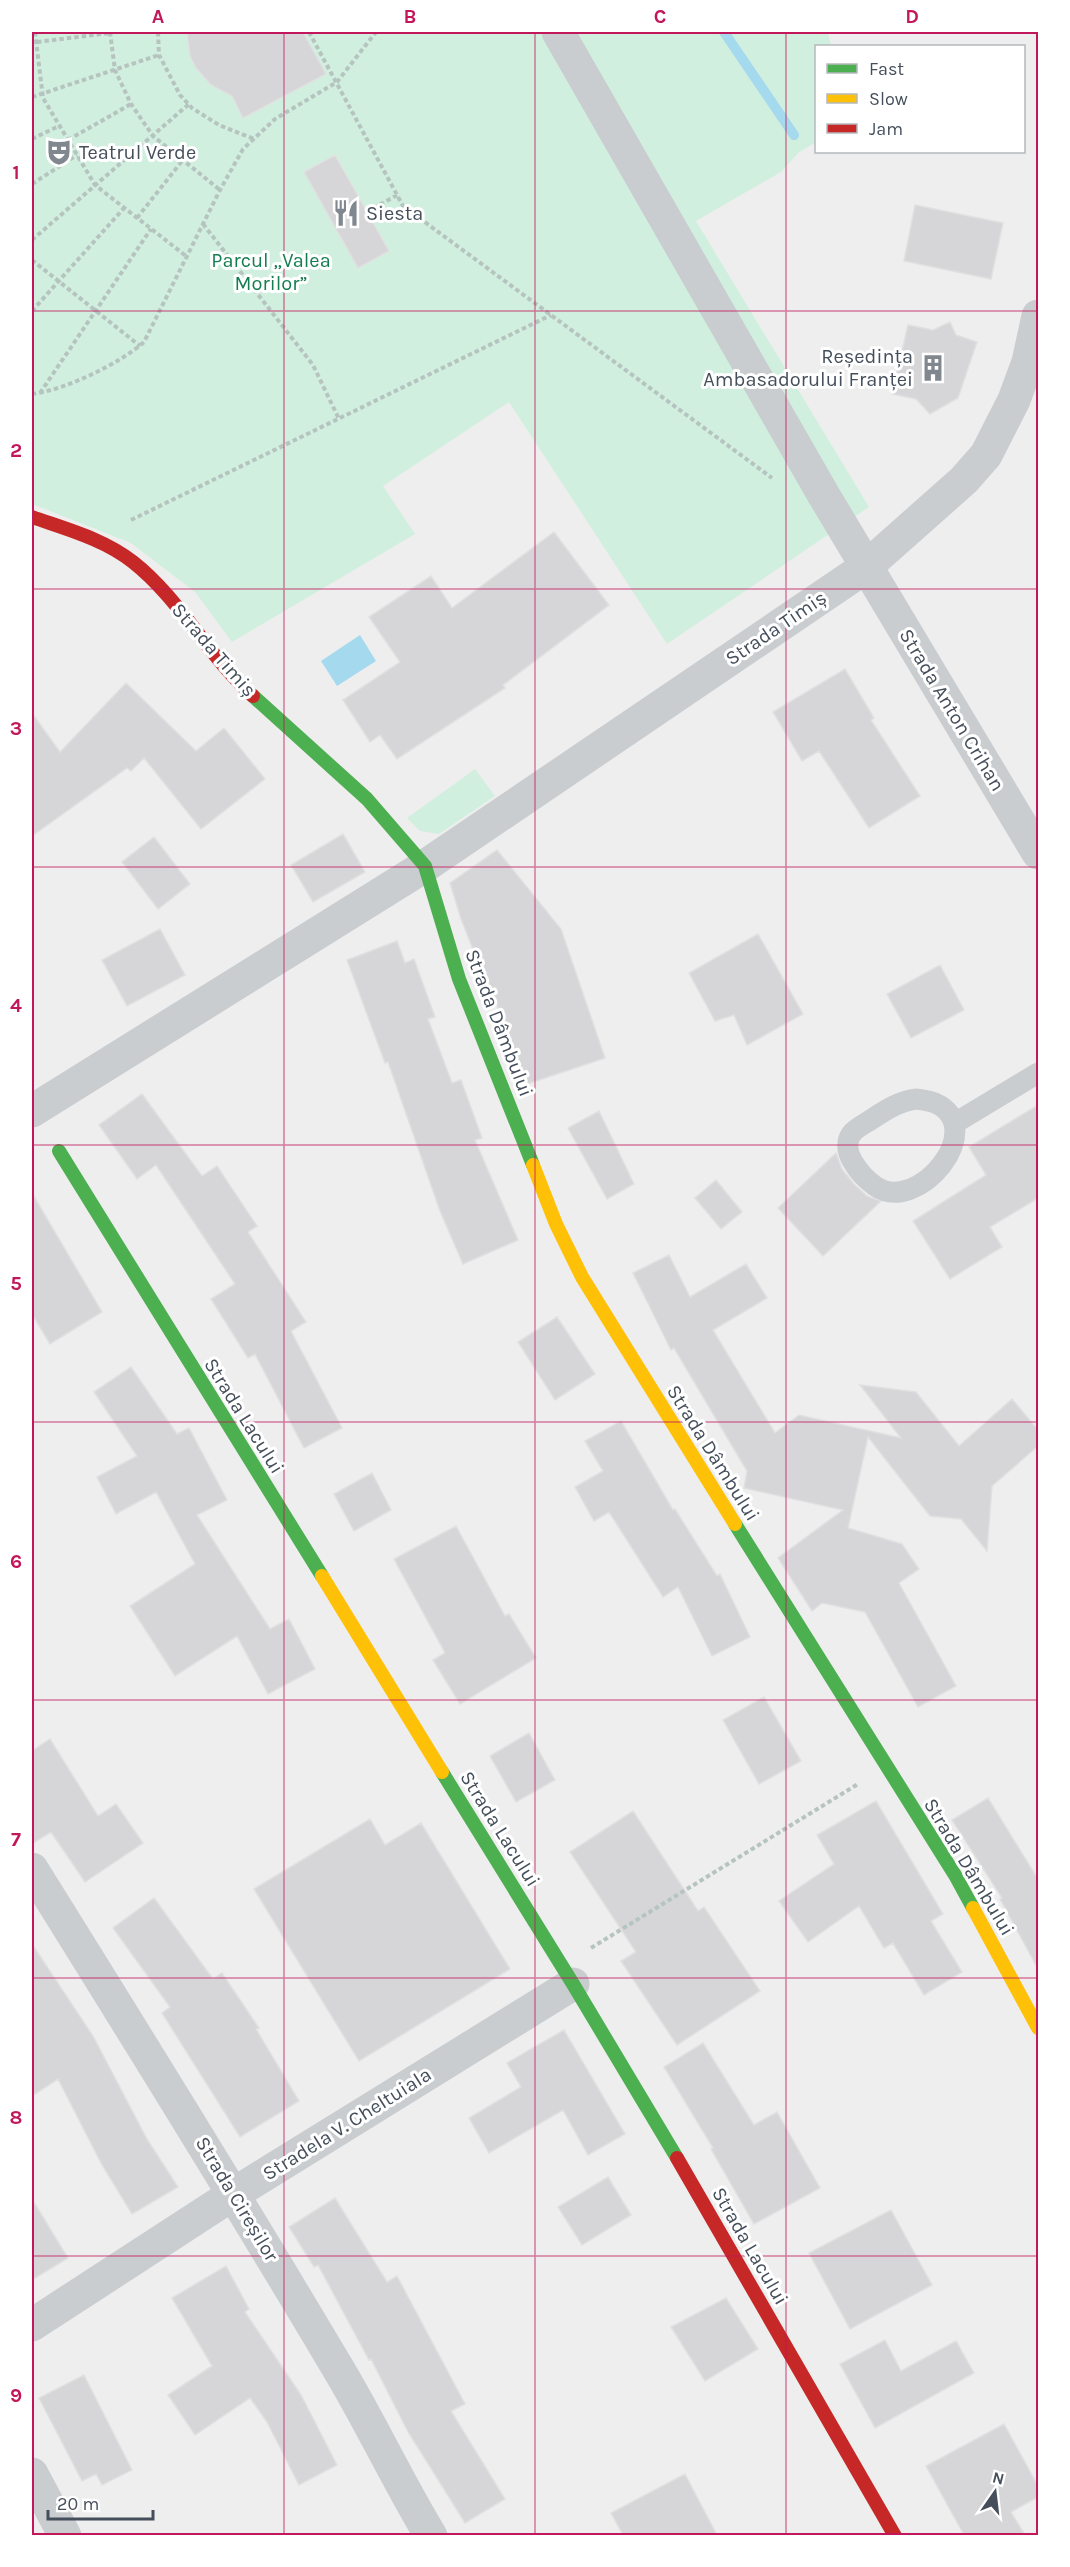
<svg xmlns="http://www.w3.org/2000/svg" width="1070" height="2567" font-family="Karla,sans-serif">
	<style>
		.green { fill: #d1efdf }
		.water { fill: #a5daee }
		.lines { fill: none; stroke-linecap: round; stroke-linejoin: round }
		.stream { stroke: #a5daee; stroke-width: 10 }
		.building { fill: #d6d6d8; stroke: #e0e0e1; stroke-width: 1.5 }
		.path { stroke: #b6c4c0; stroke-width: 4; stroke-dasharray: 4.5 3; stroke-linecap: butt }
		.lane { stroke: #cacdcf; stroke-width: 21 }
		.street { stroke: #cacdcf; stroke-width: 33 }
		.fast { stroke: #4caf50; stroke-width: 14 }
		.slow { stroke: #ffc107; stroke-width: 14 }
		.jam { stroke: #c62828; stroke-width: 14 }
		.grid { fill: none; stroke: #c2185b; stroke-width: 1.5; stroke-opacity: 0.55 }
		.labels { text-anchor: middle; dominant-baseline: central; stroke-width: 6; stroke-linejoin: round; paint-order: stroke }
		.poi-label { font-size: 20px; fill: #454f5b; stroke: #fff; text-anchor: start }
		.park-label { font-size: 20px; fill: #147e4f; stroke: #fff }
		.street-label { font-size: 20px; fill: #454f5b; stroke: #fff }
		.neatline { fill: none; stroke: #c2185b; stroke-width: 2 }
		.grid-label { font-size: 20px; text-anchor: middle; font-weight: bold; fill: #c2185b }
	</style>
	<rect width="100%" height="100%" fill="#efeeee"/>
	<path class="green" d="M32 32H828L831 46H816V142L798 153 781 172 696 221 869 507 667 644 509 402 383 486 415 534 232 642 195 592 131 543 32 504Z
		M475 769 495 796 439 834 420 831 407 818Z"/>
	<path class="water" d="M360 635 376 661 337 686 321 661Z"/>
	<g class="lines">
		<path class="stream" d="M724 32 794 135"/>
	</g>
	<path class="building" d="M187 32H303L326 74 243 118 232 96 211 85 196 68 190 56Z
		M335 155 389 251 358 268 304 172Z
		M915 205 1003 223 991 279 904 261Z
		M950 322 956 335 977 342 958 398 930 414 916 399 892 394 908 325 933 330Z
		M554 532 609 605 503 685 505 688 397 759 380 735 370 742 343 700 400 662 369 617 431 576 452 608Z
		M845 669 874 718 871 720 920 796 869 828 819 751 802 761 773 712Z
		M126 683 196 751 224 728 265 779 201 829 144 758 131 771 127 768 32 836V713L60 752Z
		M343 834 365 872 313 902 291 865Z
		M154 837 190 884 158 909 122 862Z
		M497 850 561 929 605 1058 524 1085 485 971 482 972 461 919 450 883Z
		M160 929 185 975 127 1006 102 960Z
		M758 934 803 1014 747 1045 734 1015 715 1021 689 973Z
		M397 941 405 963 414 959 435 1017 428 1019 452 1083 461 1080 482 1138 475 1140 518 1240 463 1264 440 1211 388 1062 385 1063 347 960Z
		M940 965 964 1010 911 1038 887 994Z
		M142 1094 202 1176 217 1166 257 1226 248 1232 306 1322 291 1331 342 1428 304 1448 255 1354 248 1358 211 1299 235 1284 156 1165 137 1179 99 1125Z
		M1038 1105V1198L990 1227 1002 1247 950 1279 913 1221 986 1175 969 1147Z
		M599 1111 634 1184 607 1199 568 1128Z
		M836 1153 842 1169 854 1184 867 1196 881 1201 823 1256 778 1208Z
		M716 1180 742 1212 721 1229 695 1198Z
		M32 1193 102 1312 50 1344 32 1314Z
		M669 1255 690 1297 746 1264 767 1298 713 1330 775 1433 799 1415 901 1438 860 1385 916 1392 959 1446 1012 1399 1038 1430V1446L992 1486 987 1551 961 1519 930 1516 868 1437 848 1528 902 1544 919 1569 899 1583 956 1686 918 1707 865 1612 822 1603 812 1611 778 1558 843 1510 744 1488 747 1471 674 1348 671 1350 633 1273Z
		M557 1317 595 1374 555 1400 518 1342Z
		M131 1367 177 1434 189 1428 227 1500 197 1515 270 1629 289 1619 315 1669 268 1694 237 1636 175 1676 130 1606 195 1564 156 1492 116 1514 97 1477 137 1456 94 1392Z
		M621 1421 673 1510 675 1509 717 1576 720 1574 750 1637 712 1656 678 1587 663 1597 609 1512 594 1521 575 1487 603 1471 585 1441Z
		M372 1473 391 1510 354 1531 334 1494Z
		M456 1526 505 1616 509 1614 536 1658 460 1704 433 1660 445 1653 394 1559Z
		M764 1697 801 1761 759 1784 723 1720Z
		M529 1733 555 1780 516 1802 490 1756Z
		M50 1739 98 1816 116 1804 143 1843 85 1882 51 1832 32 1844V1751Z
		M988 1798 1038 1879V1969L1000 1899 1002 1898 952 1820Z
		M876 1801 943 1914 931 1921 962 1972 924 1995 893 1943 884 1948 859 1906 808 1942 779 1901 834 1864 817 1835Z
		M633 1811 698 1911 704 1907 760 1991 677 2045 621 1961 636 1952 570 1852Z
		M370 1819 385 1845 421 1823 510 1969 359 2061 254 1889Z
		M154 1898 213 1979 222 1973 259 2028 256 2029 299 2101 240 2137 162 2013 170 2007 113 1928Z
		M32 1944 93 2036 147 2139 178 2187 132 2214 102 2165 58 2079 32 2096Z
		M564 2030 625 2134 588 2155 563 2110 489 2153 469 2118 521 2087 507 2063Z
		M703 2043 754 2125 777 2112 820 2188 754 2224 711 2149 713 2148 664 2067Z
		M608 2177 631 2215 582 2245 558 2207Z
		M335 2198 387 2282 397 2276 465 2404 451 2411 505 2499 465 2523 408 2432 371 2359 369 2360 318 2265 314 2267 289 2227Z
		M32 2199 68 2258 32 2280Z
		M891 2210 932 2285 850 2329 809 2253Z
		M226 2266 249 2309 245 2312 301 2395 337 2465 299 2485 267 2422 250 2398 195 2435 168 2395 212 2366 172 2298Z
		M726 2298 758 2349 705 2381 671 2327Z
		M885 2340 901 2371 956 2341 974 2373 875 2428 840 2364Z
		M84 2375 132 2470 102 2485 96 2474 82 2481 39 2398Z
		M1004 2424 1038 2486V2497L1011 2512 1025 2535H964L926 2466Z
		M685 2474 717 2535H623L611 2513Z"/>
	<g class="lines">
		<path class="path" d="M35 32 43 98 95 185 186 256
			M110 32 115 70 131 104 153 136 220 190
			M158 32 159 55 180 95 192 108 219 125 254 139
			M309 32 403 206 772 478
			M37 42 110 33
			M32 97 159 55
			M32 139 59 126
			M68 140 131 104
			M32 184 77 155
			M367 212 397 195
			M137 218 182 161
			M203 224 313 365 339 419
			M32 240 189 104
			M32 260 140 346
			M32 311 124 208
			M40 393 151 229
			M32 394C65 390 119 364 144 342L220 190 243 149 275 119 337 82 376 32
			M131 520 551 315
			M591 1948 858 1784"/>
		<path class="lane" d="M917 1099C923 1100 930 1101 935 1103 990 1127 918 1216 875 1186 861 1176 837 1149 853 1132 858 1127 866 1123 872 1119 887 1109 900 1101 917 1099Z
			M955 1123 1038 1073"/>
		<path class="street" d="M558 32 823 494 1038 853
			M32 1111 425 866 866 567 964 480 986 455 1014 400 1028 362 1038 316
			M32 1869C135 2034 237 2198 336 2365 370 2421 397 2480 431 2536
			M32 2325 235 2193 573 1984
			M32 2474 65 2536"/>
		<path class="fast" d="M253 696 367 799 425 866 459 979 533 1165
			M59 1151 322 1576
			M735 1524 955 1875 973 1908
			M442 1772 573 1984 677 2158"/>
		<path class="slow" d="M533 1165 556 1224 582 1277 735 1524
			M322 1576 442 1772
			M973 1908 1038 2028"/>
		<path class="jam" d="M32 517C66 529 104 539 133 562 180 599 208 656 253 696
			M677 2158 895 2536"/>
	</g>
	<path class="grid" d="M284 32V2536M535 32V2536M786 32V2536M32 311H1038M32 589H1038M32 867H1038M32 1145H1038M32 1422H1038M32 1700H1038M32 1978H1038M32 2256H1038"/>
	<defs>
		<symbol id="theatre-bare" viewBox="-9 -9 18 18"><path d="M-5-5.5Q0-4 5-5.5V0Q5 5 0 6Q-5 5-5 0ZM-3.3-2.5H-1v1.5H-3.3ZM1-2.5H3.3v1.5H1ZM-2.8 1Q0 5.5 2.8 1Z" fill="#80878e" stroke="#fff" stroke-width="2.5" paint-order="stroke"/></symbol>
		<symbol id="restaurant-bare" viewBox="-9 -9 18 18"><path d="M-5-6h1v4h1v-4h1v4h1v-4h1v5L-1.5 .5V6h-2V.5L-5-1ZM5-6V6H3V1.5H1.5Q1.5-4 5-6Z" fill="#80878e" stroke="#fff" stroke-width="2.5" paint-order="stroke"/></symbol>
		<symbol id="building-bare" viewBox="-9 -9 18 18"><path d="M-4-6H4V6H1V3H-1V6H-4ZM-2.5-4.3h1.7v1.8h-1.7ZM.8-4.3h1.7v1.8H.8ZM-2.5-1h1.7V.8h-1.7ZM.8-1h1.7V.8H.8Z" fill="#80878e" stroke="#fff" stroke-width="2.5" paint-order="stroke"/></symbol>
	</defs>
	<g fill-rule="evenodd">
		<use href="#theatre-bare" x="40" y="133" width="38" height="38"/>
		<use href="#restaurant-bare" x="327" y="194" width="38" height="38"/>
		<use href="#building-bare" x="914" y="349" width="38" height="38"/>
	</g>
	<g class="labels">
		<g class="poi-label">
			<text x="79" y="152">Teatrul Verde</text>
			<text x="366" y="213">Siesta</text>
			<text x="913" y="356" text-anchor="end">Reședința<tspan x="913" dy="23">Ambasadorului Franței</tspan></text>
		</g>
		<g class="park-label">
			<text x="271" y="260">Parcul „Valea<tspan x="271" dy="23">Morilor”</tspan></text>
		</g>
		<g class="street-label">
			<text transform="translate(776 628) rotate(-34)">Strada Timiș</text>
			<text transform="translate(214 650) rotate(49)">Strada Timiș</text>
			<text transform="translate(952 710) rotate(59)">Strada Anton Crihan</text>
			<text transform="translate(499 1023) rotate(69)">Strada Dâmbului</text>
			<text transform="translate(244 1416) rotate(58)">Strada Lacului</text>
			<text transform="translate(713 1453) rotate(58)">Strada Dâmbului</text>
			<text transform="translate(500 1829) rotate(58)">Strada Lacului</text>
			<text transform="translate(969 1867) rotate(59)">Strada Dâmbului</text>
			<text transform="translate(347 2124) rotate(-32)">Stradela V. Cheltuiala</text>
			<text transform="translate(237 2199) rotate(59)">Strada Cireșilor</text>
			<text transform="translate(750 2246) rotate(60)">Strada Lacului</text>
		</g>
	</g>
	<rect width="1070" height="2567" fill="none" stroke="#ffffff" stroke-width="66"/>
	<rect x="815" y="45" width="210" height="108" fill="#ffffff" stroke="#b5b9bd" stroke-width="1.5"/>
	<rect x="827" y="64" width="30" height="9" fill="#4caf50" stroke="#b5b9bd" stroke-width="1.5"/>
	<text x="869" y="75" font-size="18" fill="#454f5b">Fast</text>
	<rect x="827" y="94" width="30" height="9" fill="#ffc107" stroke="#b5b9bd" stroke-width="1.5"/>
	<text x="869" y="105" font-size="18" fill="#454f5b">Slow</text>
	<rect x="827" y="124" width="30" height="9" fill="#c62828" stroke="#b5b9bd" stroke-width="1.5"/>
	<text x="869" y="135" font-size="18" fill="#454f5b">Jam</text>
	<g transform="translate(995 2492) rotate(14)" stroke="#ffffff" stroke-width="4.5" paint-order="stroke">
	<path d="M0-4.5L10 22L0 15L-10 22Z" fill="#454f5b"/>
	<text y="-9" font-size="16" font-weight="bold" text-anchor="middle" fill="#454f5b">N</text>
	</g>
	<path d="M48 2510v9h105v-9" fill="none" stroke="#454f5b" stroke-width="3"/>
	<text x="57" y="2510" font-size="18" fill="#454f5b" stroke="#ffffff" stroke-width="4.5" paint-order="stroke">20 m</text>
	<rect x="33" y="33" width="1004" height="2501" class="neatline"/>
	<g class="grid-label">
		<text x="158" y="23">A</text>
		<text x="410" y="23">B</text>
		<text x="660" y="23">C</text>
		<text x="912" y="23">D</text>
		<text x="16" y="179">1</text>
		<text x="16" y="457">2</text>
		<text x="16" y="735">3</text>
		<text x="16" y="1012">4</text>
		<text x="16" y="1290">5</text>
		<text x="16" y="1568">6</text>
		<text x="16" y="1846">7</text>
		<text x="16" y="2124">8</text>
		<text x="16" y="2402">9</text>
	</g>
</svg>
